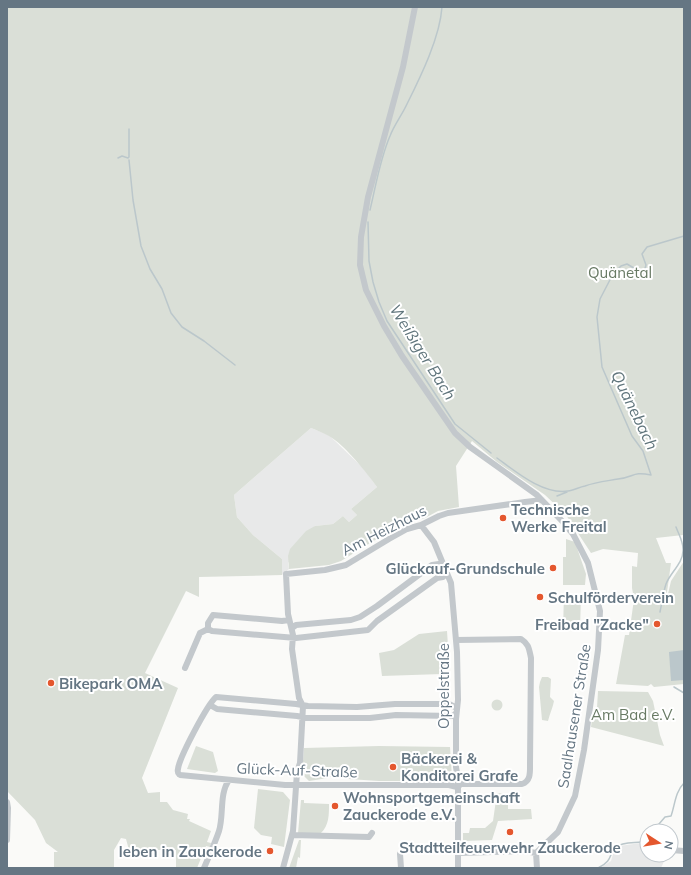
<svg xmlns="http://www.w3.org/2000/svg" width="691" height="875" font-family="Mulish,sans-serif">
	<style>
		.built { fill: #e8e9e9 }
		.green { fill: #dadfd7 }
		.water { fill: #bbc7cb }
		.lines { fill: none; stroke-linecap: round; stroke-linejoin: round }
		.stream { stroke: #bbc7cb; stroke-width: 1.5 }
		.minor { stroke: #c3c8cc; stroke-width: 6 }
		.poi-dot { fill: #e4572e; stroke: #fff; stroke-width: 1.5 }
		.labels { text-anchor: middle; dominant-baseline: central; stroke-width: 4; stroke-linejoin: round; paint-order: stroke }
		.park-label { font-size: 15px; fill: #687a64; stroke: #fff }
		.poi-label { font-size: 15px; font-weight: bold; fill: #657683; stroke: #fff; text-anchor: start }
		.street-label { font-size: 15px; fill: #657683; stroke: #fff }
		.water-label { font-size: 16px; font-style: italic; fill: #60757c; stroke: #fff }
	</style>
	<rect width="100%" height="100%" fill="#fafaf8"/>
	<path class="built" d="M311 428 329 435 334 440 363 468 377 487 351 509 357 515 349 522 343 516 333 524 315 526 288 563 289 569 282 575V559L253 535 237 517 234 495Z
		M641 843 643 847H647V855H667L661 868H600L611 861 614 851 619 848V846Z"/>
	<path class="green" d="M7 7H684V539L683 535 656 538 666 563H671L665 607 671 581 684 561V684L654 687 651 684 648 686 616 684 625 635H629L634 599 632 588V566L637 567 638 553 603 549 591 553 566 515 545 495 497 462 472 441 456 466 459 507 438 511 425 518 406 524 380 537 341 561 329 565 289 569 288 556 290 549 306 531 315 526 333 524 343 516 349 522 357 515 351 509 377 487C366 472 345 445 329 436 323 433 317 430 311 428L234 495 237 517 253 535 282 559V575L199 577V597L186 591 145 673 178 688 142 778 148 793 160 792V802H167L173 810 188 814 187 819H190L189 821 211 831 207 842 211 843 210 847 206 846 197 868H176V850H129L126 839 121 838 114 850V868H54V852H58L46 843 35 820 7 791Z
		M566 539 575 542 586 574 585 585H563V557H566Z
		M564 595 581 596 580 629H563Z
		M447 631 449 661 442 674 382 676 379 653 394 650 419 634Z
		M542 677H548L551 679 550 697 554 701C553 707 550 713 548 721L542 720 539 687 540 682Z
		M598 691 648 692 653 701 660 735 664 746 591 727 593 711 597 708Z
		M491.5 705a5.5 5.5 0 1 1 11 0a5.5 5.5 0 1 1-11 0Z
		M196 746 213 752 218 771 215 773 187 769Z
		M379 746 450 747 452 778 449 781H379L333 778V777H329L328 778 309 781 302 774 304 748Z
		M258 789 283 792 290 800 284 847 271 844 272 837 261 835 254 828Z
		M497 793 508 794V809H531L532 819 498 821 492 840 463 841V833H469L470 828H485L493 821Z
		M301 800H304V803L329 804C329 815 329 825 321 833H298Z
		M299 840H301L300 858 298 857 296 868H289Z"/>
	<path class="water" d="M684 650V680L671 681 669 652Z"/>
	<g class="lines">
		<path class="stream" d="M118 158 122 156 128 158 129 157V129
			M129 160 133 200 141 246 150 269 162 289 171 313 182 327 204 341 235 365
			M370 210C376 185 380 159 390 136 394 125 402 115 407 104 421 76 440 37 442 7
			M368 222 369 261 373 282 379 302 387 321 455 424 491 453
			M497 458C515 471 543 495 568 491 573 491 579 487 585 486 596 482 607 481 618 479 635 477 632 471 651 475
			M651 475 643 451 632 436 602 367 597 317 600 299 613 274 621 266 627 264 639 271 644 272 646 265 642 254 647 247 684 236
			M557 496 567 492
			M660 612C662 603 663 593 666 584 670 573 683 563 683 551 684 543 679 535 676 527
			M674 687 684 693
			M653 831 665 817 671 816C675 805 675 792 684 783
			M598 868C614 860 608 854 616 847 622 842 634 843 641 842"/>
		<path class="minor" d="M415 7 403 67 368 197 361 237 360 265 366 290 384 326 402 356 455 433 470 447 537 495 563 522 573 534 588 563 600 611 598 650 584 750 575 796 558 832 536 853 537 868
			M421 525 434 542 451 583 457 652 458 700 456 719V767L458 779V868
			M292 628 296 625 351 620 360 617 377 606 432 565 439 564 443 565
			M208 629 212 631 296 638 368 630 377 621 437 578 443 577 446 572
			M208 629V623L213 615 282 621 289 620
			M456 640 521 639C529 644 529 649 531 658L530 764C530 772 531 781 522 784H461L457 787
			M185 668 200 633 208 629
			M210 705 217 709 297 716 307 718H370L396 715 453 716 455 714
			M457 708 449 704H395L357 707 308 706 296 704 216 697C207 705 179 758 178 769 177 773 178 773 180 775L285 785H449L457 787
			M7 802 8 808 7 840
			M293 835 369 837 372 833
			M644 840 647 844
			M671 850 684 851
			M458 853 524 851 536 853
			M400 854 401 868
			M204 868C209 856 215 843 219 831 224 815 219 794 229 780
			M283 868 293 831 297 772 300 763 303 706 299 698 292 649 293 635 288 614 286 574 325 570 346 565 389 539 407 529 421 525 439 516 448 513 525 502 542 500"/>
	</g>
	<g class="poi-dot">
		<circle cx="503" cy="518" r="4"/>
		<circle cx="553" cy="568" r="4"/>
		<circle cx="540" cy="597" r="4"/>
		<circle cx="657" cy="624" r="4"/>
		<circle cx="51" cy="683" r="4"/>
		<circle cx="393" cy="767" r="4"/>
		<circle cx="335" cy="806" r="4"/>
		<circle cx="510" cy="832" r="4"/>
		<circle cx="270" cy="851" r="4"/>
	</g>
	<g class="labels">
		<g class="park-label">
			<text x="620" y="272">Quänetal</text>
			<text x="633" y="714">Am Bad e.V.</text>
		</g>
		<g class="poi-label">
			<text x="511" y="509">Technische<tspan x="511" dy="17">Werke Freital</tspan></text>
			<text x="545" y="568" text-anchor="end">Glückauf-Grundschule</text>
			<text x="548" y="597">Schulförderverein</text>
			<text x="649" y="624" text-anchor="end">Freibad "Zacke"</text>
			<text x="59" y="683">Bikepark OMA</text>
			<text x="401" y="758">Bäckerei &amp;<tspan x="401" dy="17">Konditorei Grafe</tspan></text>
			<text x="343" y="797">Wohnsportgemeinschaft<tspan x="343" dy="17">Zauckerode e.V.</tspan></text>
			<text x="510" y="847" text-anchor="middle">Stadtteilfeuerwehr Zauckerode</text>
			<text x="262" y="851" text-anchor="end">leben in Zauckerode</text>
		</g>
		<g class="street-label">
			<text transform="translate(384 530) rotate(-27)">Am Heizhaus</text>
			<text transform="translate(443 686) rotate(-90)">Oppelstraße</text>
			<text transform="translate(574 716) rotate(-81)">Saalhausener Straße</text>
			<text transform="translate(297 770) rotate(2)">Glück-Auf-Straße</text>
		</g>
		<g class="water-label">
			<text transform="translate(423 352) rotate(58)">Weißiger Bach</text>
			<text transform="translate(635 410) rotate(64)">Quänebach</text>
		</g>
	</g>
	<rect width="691" height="875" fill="none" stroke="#657683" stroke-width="16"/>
	<g transform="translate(659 843) rotate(102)"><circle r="19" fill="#ffffff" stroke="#c1c8cd"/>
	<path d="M0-3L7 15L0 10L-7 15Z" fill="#e4572e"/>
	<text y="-6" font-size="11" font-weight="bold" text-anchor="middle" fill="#657683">N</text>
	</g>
</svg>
